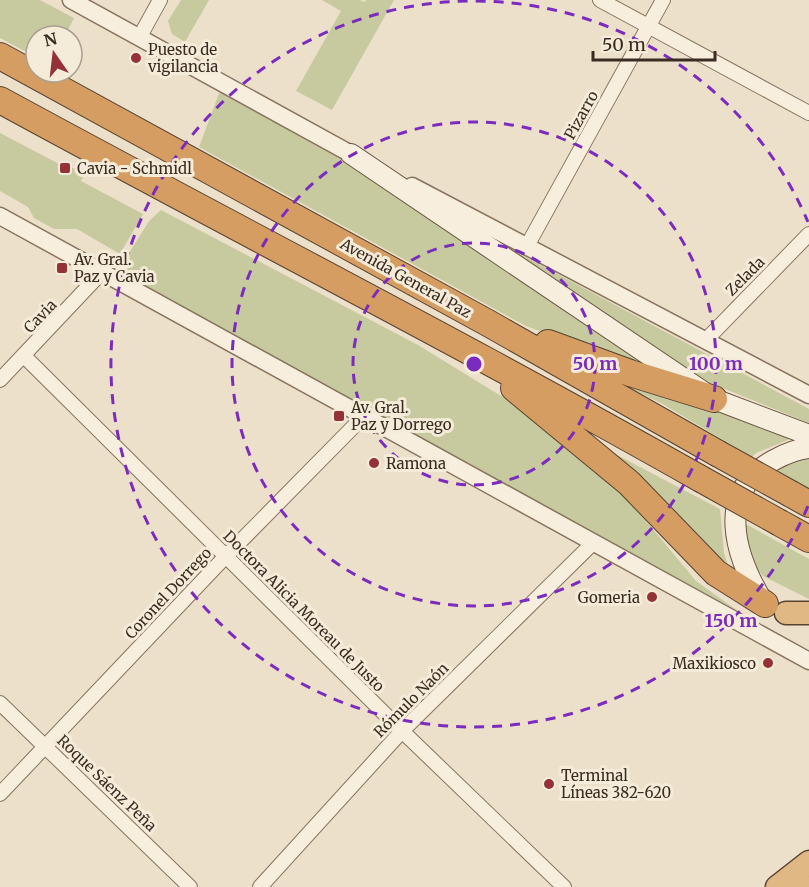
<svg xmlns="http://www.w3.org/2000/svg" width="809" height="887" font-family="Merriweather,serif">
	<style>
		.green { fill: #c7ca9e }
		.lines { fill: none; stroke-linecap: round; stroke-linejoin: round }
		.minor-casing { stroke: #88735f; stroke-width: 16 }
		.tertiary-casing { stroke: #88735f; stroke-width: 19 }
		.secondary-casing { stroke: #6a5442; stroke-width: 22 }
		.trunk-casing { stroke: #564233; stroke-width: 25 }
		.motorway-casing { stroke: #564233; stroke-width: 28 }
		.minor { stroke: #f7eedd; stroke-width: 14 }
		.tertiary { stroke: #f7eedd; stroke-width: 16 }
		.secondary { stroke: #f7eedd; stroke-width: 20 }
		.trunk { stroke: #e0b883; stroke-width: 22 }
		.motorway { stroke: #d59d61; stroke-width: 26 }
		.motorway-bridge-casing { stroke: #564233; stroke-width: 28; stroke-linecap: butt }
		.motorway-bridge { stroke: #d59d61; stroke-width: 26 }
		.ring { fill: none; stroke: #7b2cbf; stroke-width: 3; stroke-dasharray: 10 8 }
		.poi-dot { fill: #943237; stroke: #f4ebd9; stroke-width: 2 }
		.labels { text-anchor: middle; dominant-baseline: central; stroke-width: 6; stroke-linejoin: round; paint-order: stroke }
		.poi-label { font-size: 15px; fill: #3a2c22; stroke: #f4ebd9; text-anchor: start }
		.street-label { font-size: 15px; fill: #3a2c22; stroke: #f4ebd9 }
		.centre { fill: #7b2cbf; stroke: #f4ebd9; stroke-width: 3 }
		.ring-label { font-size: 18px; text-anchor: middle; font-weight: bold; fill: #7b2cbf; stroke: #f4ebd9; stroke-width: 6; stroke-linejoin: round; paint-order: stroke }
	</style>
	<rect width="100%" height="100%" fill="#ece0ca"/>
	<path class="green" d="M0 0H40L74 18 65 36H36V57L0 38Z
		M181 0H209L185 42 172 34 168 21Z
		M322 0H360L365 2 366 0H394L332 110 296 91 341 11Z
		M221 88 349 160 675 380 526 326 199 147Z
		M0 133 61 165 86 171 81 181 143 214 120 254 77 229H54L34 218 28 207 0 191Z
		M161 210 418 345 514 404 580 451 632 504 696 581 738 611 116 274 149 221Z
		M507 247 809 409V423L693 376Z
		M622 379 791 435 788 440 756 453 752 457 661 403 621 384Z
		M619 456 720 509 724 553 728 565 616 460Z
		M809 458V491L772 469 789 460Z
		M744 523 809 559V599L763 576 748 558Z"/>
	<g class="lines">
		<defs>
			<path id="minor" d="M600 0 809 113
				M139 38 160 0
				M527 246 663 0
				M705 341 809 234
				M24 356 402 731 564 887
				M0 380 102 272
				M0 703 190 887
				M0 794 225 557 363 417
				M260 887 402 731 593 543"/>
			<path id="tertiary" d="M71 0 362 160
				M412 186 809 395
				M0 216 809 661"/>
			<path id="secondary" d="M351 154 714 399 809 435
				M763 602C735 556 714 492 774 460 785 454 797 449 809 448"/>
			<path id="trunk" d="M786 613H809
				M777 887 809 862
				M806 887 809 884"/>
			<path id="motorway" d="M0 56 488 323 717 453
				M0 100C233 227 470 348 701 479
				M548 343 630 373 714 399
				M514 388 629 483 716 573 765 604
				M791 494 809 504
				M780 523 809 539"/>
		</defs>
		<use href="#minor" class="minor-casing"/>
		<use href="#tertiary" class="tertiary-casing"/>
		<use href="#secondary" class="secondary-casing"/>
		<use href="#trunk" class="trunk-casing"/>
		<use href="#motorway" class="motorway-casing"/>
		<use href="#minor" class="minor"/>
		<use href="#tertiary" class="tertiary"/>
		<use href="#secondary" class="secondary"/>
		<use href="#trunk" class="trunk"/>
		<use href="#motorway" class="motorway"/>
		<defs>
			<path id="motorway-bridge" d="M717 453 791 494
				M701 479 780 523"/>
		</defs>
		<use href="#motorway-bridge" class="motorway-bridge-casing"/>
		<use href="#motorway-bridge" class="motorway-bridge"/>
	</g>
	<g class="ring">
		<circle cx="474" cy="364" r="121"/>
		<circle cx="474" cy="364" r="242"/>
		<path d="M808 506A363 363 0 1 1 808 222"/>
	</g>
	<g class="poi-dot">
		<circle cx="136" cy="58" r="6"/>
		<rect x="59" y="162" width="12" height="12" rx="3"/>
		<rect x="56" y="262" width="12" height="12" rx="3"/>
		<rect x="333" y="410" width="12" height="12" rx="3"/>
		<circle cx="374" cy="463" r="6"/>
		<circle cx="652" cy="597" r="6"/>
		<circle cx="768" cy="663" r="6"/>
		<circle cx="549" cy="784" r="6"/>
	</g>
	<g class="labels">
		<g class="poi-label">
			<text x="148" y="49">Puesto de<tspan x="148" dy="17">vigilancia</tspan></text>
			<text x="77" y="168">Cavia - Schmidl</text>
			<text x="74" y="259">Av. Gral.<tspan x="74" dy="17">Paz y Cavia</tspan></text>
			<text x="351" y="407">Av. Gral.<tspan x="351" dy="17">Paz y Dorrego</tspan></text>
			<text x="386" y="463">Ramona</text>
			<text x="640" y="597" text-anchor="end">Gomeria</text>
			<text x="756" y="663" text-anchor="end">Maxikiosco</text>
			<text x="561" y="775">Terminal<tspan x="561" dy="17">Líneas 382-620</tspan></text>
		</g>
		<g class="street-label">
			<text transform="translate(581 115) rotate(-61)">Pizarro</text>
			<text transform="translate(745 276) rotate(-45)">Zelada</text>
			<text transform="translate(406 278) rotate(29)">Avenida General Paz</text>
			<text transform="translate(40 316) rotate(-46)">Cavia</text>
			<text transform="translate(168 593) rotate(-47)">Coronel Dorrego</text>
			<text transform="translate(304 611) rotate(45)">Doctora Alicia Moreau de Justo</text>
			<text transform="translate(411 700) rotate(-45)">Rómulo Naón</text>
			<text transform="translate(107 783) rotate(44)">Roque Sáenz Peña</text>
		</g>
	</g>
	<circle cx="474" cy="364" r="9" class="centre"/>
	<g class="ring-label">
		<text x="595" y="370">50 m</text>
		<text x="716" y="370">100 m</text>
		<text x="731" y="627">150 m</text>
	</g>
	<g transform="translate(54 54) rotate(346)"><circle r="28" fill="#f4ebd9" stroke="#aa9f90" stroke-width="1.5"/>
	<path d="M0-4.5L10 22L0 15L-10 22Z" fill="#943237"/>
	<text y="-9" font-size="16" font-weight="bold" text-anchor="middle" fill="#3a2c22">N</text>
	</g>
	<path d="M593 51v9h122v-9" fill="none" stroke="#3a2c22" stroke-width="3"/>
	<text x="602" y="51" font-size="18" fill="#3a2c22" stroke="#f4ebd9" stroke-width="4.5" paint-order="stroke">50 m</text>
</svg>
